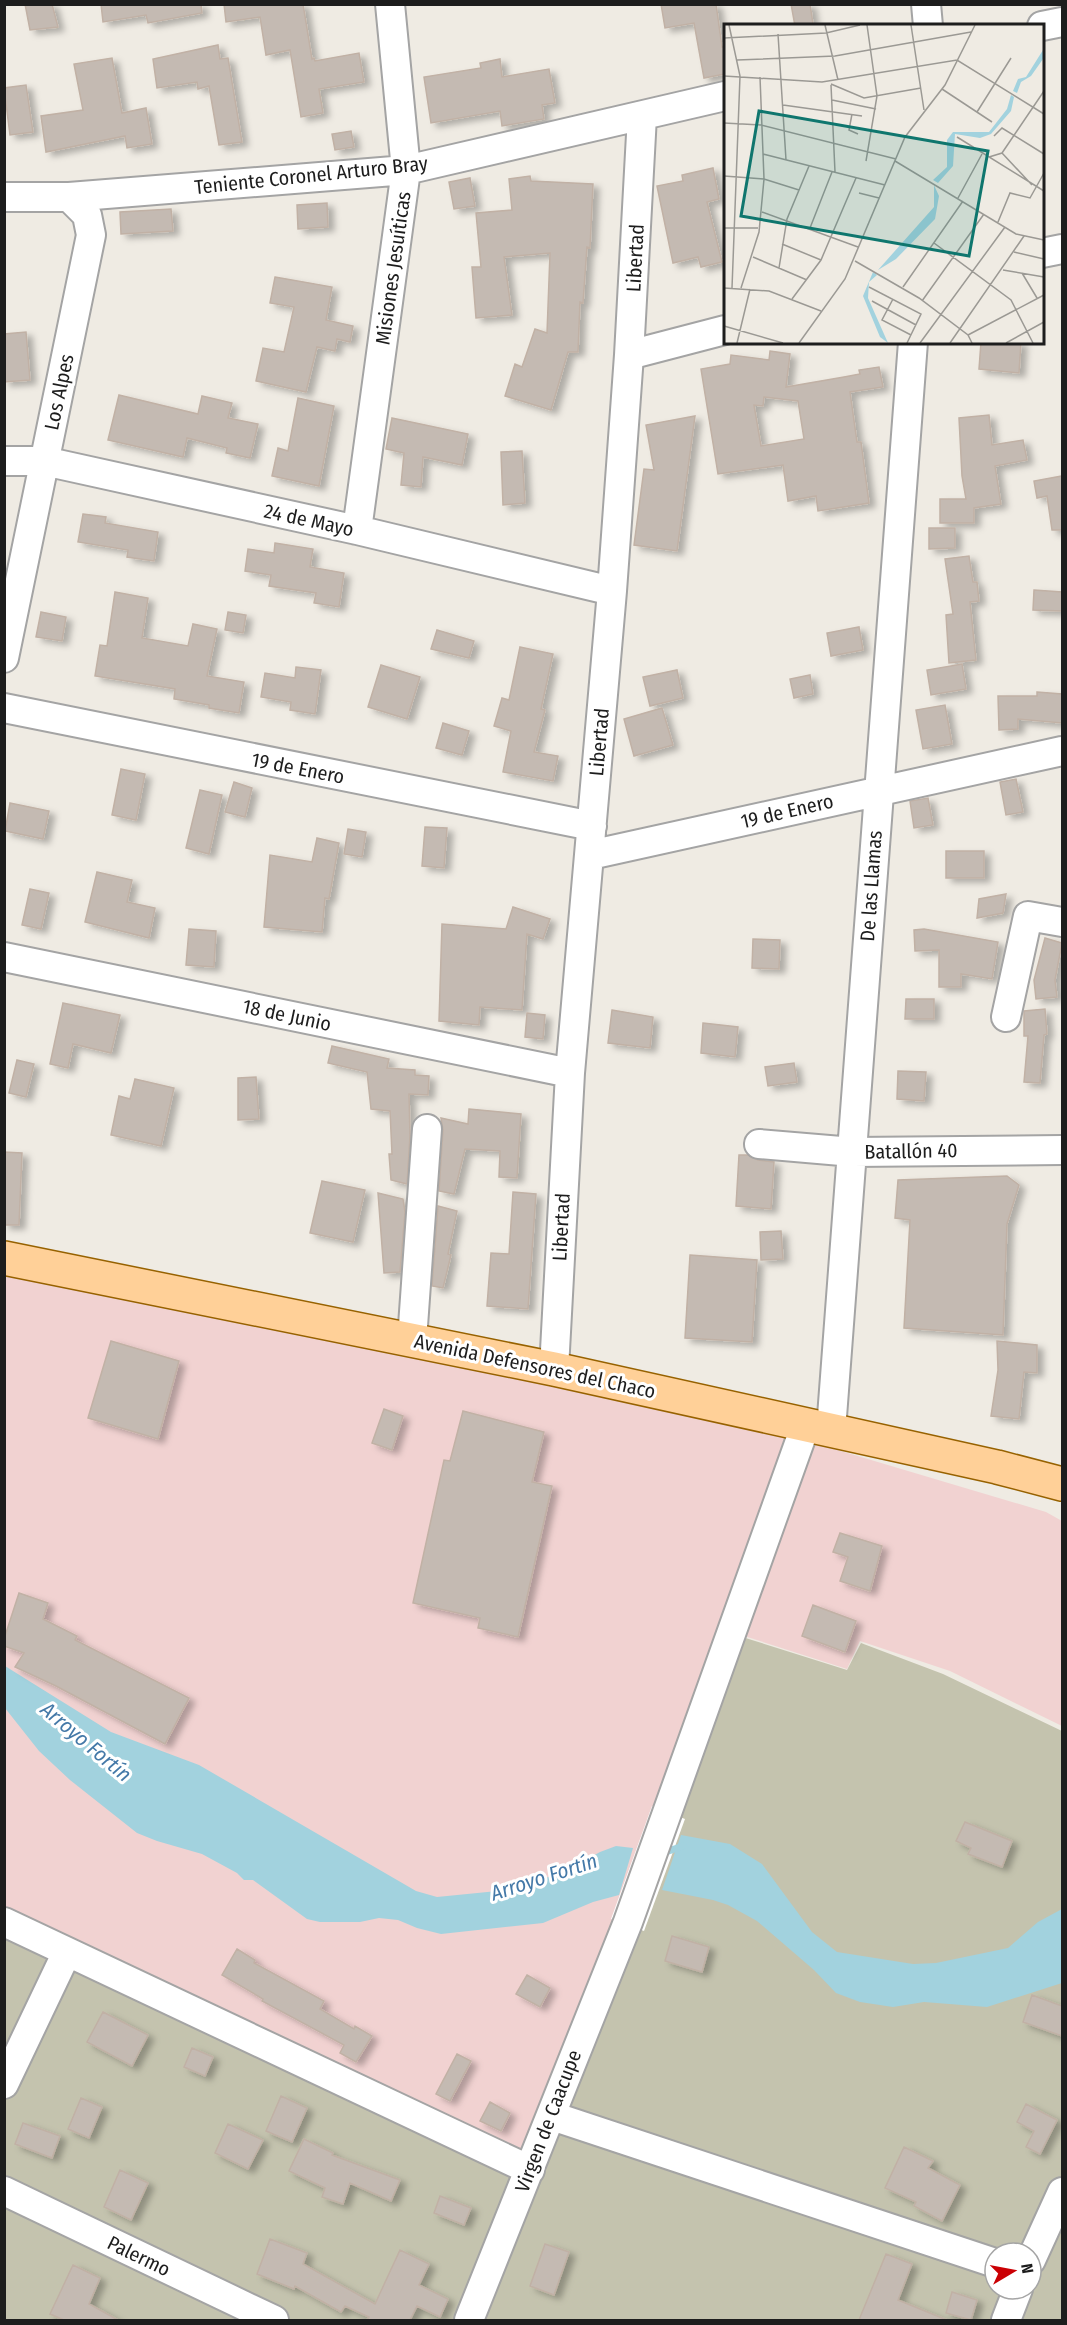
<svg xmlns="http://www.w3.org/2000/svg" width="1067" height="2325" font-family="'Fira Sans Condensed',sans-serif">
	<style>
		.commercial { fill: #f1d2d1 }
		.construction { fill: #c4c3ae; fill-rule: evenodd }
		.water { fill: #a2d2de }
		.pier { fill: #fff }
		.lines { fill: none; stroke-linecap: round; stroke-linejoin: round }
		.stream { stroke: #a2d2de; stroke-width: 7 }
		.building { fill: #c4bab2; stroke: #c1b1a5; stroke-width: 1.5; fill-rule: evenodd; filter: url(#shadow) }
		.minor-casing { stroke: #a4a4a4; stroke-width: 32 }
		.major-casing { stroke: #976200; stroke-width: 36 }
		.minor { stroke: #fff; stroke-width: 28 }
		.major { stroke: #ffd098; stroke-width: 33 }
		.labels { text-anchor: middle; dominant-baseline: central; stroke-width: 6; stroke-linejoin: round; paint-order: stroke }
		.street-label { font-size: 20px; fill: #1d1d1d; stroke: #fff }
		.water-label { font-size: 21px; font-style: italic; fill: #4479a8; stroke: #fff }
		.inset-road { fill: none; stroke: #9b9994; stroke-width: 1.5 }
		.view { fill: #0f766e; fill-opacity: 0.15; stroke: #0f766e; stroke-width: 3 }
		.inset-edge { fill: none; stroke: #1d1d1d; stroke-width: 3 }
	</style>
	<defs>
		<filter id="shadow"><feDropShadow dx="6" dy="4" stdDeviation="3" flood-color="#0004"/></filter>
	</defs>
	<rect width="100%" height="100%" fill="#efebe3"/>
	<path class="commercial" d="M4 1258 805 1425 529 2168 5 1911Z
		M814 1443 1046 1512 1062 1521V1726L950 1671 860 1641 847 1669 738 1634Z"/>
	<path class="construction" d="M739 1636 847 1670 861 1643 943 1674 1062 1731V2320H481ZM995 2253H1031V2289H995Z
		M4 1920 524 2174 467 2320H5Z"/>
	<path class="water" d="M5 1666 111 1732 199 1765 416 1891 437 1897 518 1889 571 1868 600 1852 616 1846 633 1848 619 1895 593 1902 543 1923 441 1934 417 1928 398 1920 379 1918 360 1922H320L307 1919 253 1880H244L237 1873 202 1854 157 1841 137 1833 70 1780 39 1751 5 1708Z
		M681 1835 730 1844 762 1864 812 1932 837 1952 913 1964 936 1963 1008 1948 1038 1922 1062 1909V1983L987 2007 924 2002 893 2007 860 2002 836 1993 814 1970 757 1921 728 1905 713 1900 662 1890Z"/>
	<path class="pier" d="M652 1806 685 1819 644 1931 611 1919Z"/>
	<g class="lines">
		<path class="stream" d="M660 1854 683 1846"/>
	</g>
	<path class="building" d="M25 4H52L58 27 30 30Z
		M101 4H201L202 13 148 23 146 15 103 22Z
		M224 4H303L312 59 314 58 315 61 359 53 364 82 319 89 323 113 301 117 290 50 266 55 260 17 226 22Z
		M661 4H716L722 47 725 46V74L704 78 694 23 665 28Z
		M791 4H810L813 24 795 26Z
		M218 45 220 59 228 58 242 142 219 145 209 86 198 89 197 82 157 88 153 59Z
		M112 58 122 113 146 108 152 144 127 148 125 136 46 152 41 116 83 110 74 64Z
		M500 59 502 77 549 69 555 103 542 105 544 119 502 126 500 111 431 123 424 77 481 68 480 63Z
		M26 85 33 132 10 135 4 88Z
		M351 131 354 147 335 150 332 134Z
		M713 168 719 199 707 202 722 262 701 267 698 257 673 263 657 186 683 181 682 175Z
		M530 176 531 181 593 184 590 248 587 247 583 303 580 302 578 352H568L551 410 505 396 515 364 522 367 535 329 547 333 550 253 504 257 512 315 476 318 474 293 472 267H481L476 213 512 210 509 179Z
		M470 178 475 206 454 209 449 182Z
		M327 203 328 227 298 229 297 205Z
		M171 209 173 231 121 234 120 212Z
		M275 277 332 287 326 320 353 326 350 342 337 339 335 351 317 347 306 392 256 381 263 348 284 352 294 307 270 303Z
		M26 332 30 380 4 382V334Z
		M981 342H1021L1019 373 979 369Z
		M770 351 790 354 786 387 844 377 860 374 859 370 879 367 883 387 850 392 857 442H861L869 503 818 511 816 496 788 501 783 465 718 474 701 369 730 364 731 355 769 360ZM764 397 798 401 804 439 761 446 754 405 763 406Z
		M119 395 198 414 202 396 232 403 228 418 258 424 250 458 226 453 227 448 187 438 183 457 108 440Z
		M298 398 334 406 319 486 272 476 278 448 288 451Z
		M989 415 992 445 1023 440 1027 460 995 466 1001 504 974 508V523H940V499H966L962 476 959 418Z
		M695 416 677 551 634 545 644 469 654 470 646 425Z
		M392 418 468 434 462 465 423 457 421 487 401 485 404 453 386 449Z
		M522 451 525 503 503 505 501 452Z
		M1062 476V530H1052L1047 496 1037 498 1034 481Z
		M83 514 106 517 105 523 158 532 154 561 127 557 128 550 78 542Z
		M929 528H955V548L929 549Z
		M275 543 313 549 310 567 344 573 339 607 314 603 316 593 269 586 271 575 245 571 248 549 274 553Z
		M969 556 973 582H977L979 601 970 602 976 660 949 663 946 615 953 614 945 559Z
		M1034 590 1062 592V611L1033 610Z
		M115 592 148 598 142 638 188 646 193 624 217 629 207 676 244 682 239 713 209 708V705L174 699 175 689 95 676 100 645 107 646Z
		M41 612 66 617 62 641 36 637Z
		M228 612 246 615 243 633 225 630Z
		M859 627 863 650 831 656 827 633Z
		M437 630 474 641 469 658 431 649Z
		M520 647 553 654 541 709 545 710 534 752 558 756 553 781 503 772 511 731 494 726 502 698 509 700Z
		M962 664 966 689 931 695 927 670Z
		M381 665 420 677 407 719 368 707Z
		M296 667 321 670 315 714 290 710 291 702 261 697 265 673 295 678Z
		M677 670 683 698 650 706 643 677Z
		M810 675 813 694 794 698 790 679Z
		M1037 692 1062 694V723L1018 719V729L999 730 998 696H1037Z
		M945 705 952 744 923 749 916 710Z
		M662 708 673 745 634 756 624 719Z
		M443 723 469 731 462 755 436 748Z
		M121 769 145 774 136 820 112 815Z
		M1016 779 1023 812 1006 815 1000 782Z
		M234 782 252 788 245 817 225 812Z
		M200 790 222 795 209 854 186 848Z
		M928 798 933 825 914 828 910 801Z
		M10 803 49 811 43 839 5 831Z
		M425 827 447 828 444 868 422 866Z
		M348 829 366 832 362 857 344 854Z
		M317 838 339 843 329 899 325 898 322 932 264 927 270 855 312 862Z
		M946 851H984V878H946Z
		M97 872 132 880 127 902 155 908 149 938 85 922Z
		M30 889 49 893 41 929 22 925Z
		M1006 894 1003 913 977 918 979 899Z
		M513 907 550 919 543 939 527 934 522 1010 480 1007 479 1025 439 1021 442 924 506 929Z
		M189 929 216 931 214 967 186 965Z
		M924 929 998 942 992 979 961 974V987H939V950L915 951 914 930Z
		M1045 938 1062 943 1055 980 1057 997 1036 999 1034 980Z
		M753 939 780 940 779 969 752 968Z
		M906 999H934V1019H905Z
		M63 1003 120 1015 111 1053 73 1044 68 1068 50 1064Z
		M1045 1009 1047 1034 1044 1035 1040 1083 1024 1082 1028 1036H1024V1011Z
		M612 1010 653 1017 650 1048 608 1043Z
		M527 1013 545 1015 543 1039 525 1037Z
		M703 1023 738 1027 735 1057 701 1053Z
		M332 1046 389 1059 387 1068 415 1070V1075L429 1076 428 1095 409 1094 410 1136 407 1184 391 1180 389 1154H392L390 1111 371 1109 367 1072 328 1063Z
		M17 1060 34 1064 26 1097 9 1093Z
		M794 1063 797 1082 768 1086 765 1067Z
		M898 1071 926 1072 924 1101 897 1099Z
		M256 1077 259 1119 238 1120V1078Z
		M135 1079 174 1088 161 1146 111 1135 119 1096 130 1099Z
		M469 1109 521 1114 517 1178 499 1177 500 1151 465 1149 454 1194 439 1191 443 1130 441 1118 468 1124Z
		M4 1152 22 1153 19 1225H4Z
		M739 1155H748L758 1160 774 1162 771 1209 736 1206Z
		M1007 1176 1019 1185 1007 1224 1003 1335 904 1328 910 1220 895 1218 898 1180Z
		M322 1181 365 1190 353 1242 310 1233Z
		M513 1192 536 1194 528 1309 487 1306 491 1253 509 1254Z
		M378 1193 403 1199 405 1212 400 1272 384 1273Z
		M438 1206 457 1211 448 1254 451 1255 443 1288 432 1286Z
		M781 1231 783 1259 761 1260 760 1232Z
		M690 1255 757 1260 752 1342 685 1338Z
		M111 1341 179 1361 158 1439 88 1418Z
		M997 1341 1037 1345V1373L1024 1372 1019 1419 991 1416 998 1370Z
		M384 1409 403 1416 392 1450 372 1443Z
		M463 1411 544 1432 532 1482 552 1486 518 1637 478 1628 480 1618 413 1603 444 1460 450 1461Z
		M840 1533 882 1546 870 1591 840 1581 848 1557 833 1552Z
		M19 1593 48 1603 43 1619 77 1636 75 1640 189 1698 165 1744 56 1686 15 1667 24 1653 4 1646V1639Z
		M813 1605 856 1621 845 1652 802 1636Z
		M965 1822 1012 1841 1002 1867 968 1854 971 1848 956 1841Z
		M672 1936 709 1947 702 1972 665 1961Z
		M237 1949 255 1960 254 1963 324 2001 320 2009 354 2029 355 2026 372 2036 356 2062 340 2053 344 2045 262 2001 263 1999 222 1975Z
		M527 1975 550 1988 540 2007 516 1994Z
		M1032 1995 1062 2006V2036L1023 2022Z
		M103 2012 148 2035 132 2066 87 2042Z
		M192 2048 213 2057 205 2076 184 2067Z
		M457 2054 471 2061 450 2101 436 2094Z
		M281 2096 307 2108 292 2142 266 2131Z
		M81 2098 102 2107 89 2138 68 2129Z
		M490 2102 510 2113 501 2131 480 2121Z
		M1026 2104 1057 2120 1040 2154 1026 2147 1034 2131 1017 2122Z
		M23 2123 60 2136 52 2158 15 2144Z
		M228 2124 263 2140 248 2169 215 2153Z
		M304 2139 333 2153 332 2155 400 2180 391 2201 350 2183 343 2204 322 2197 325 2188 289 2171Z
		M904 2147 933 2161 928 2168 960 2185 942 2221 914 2206 916 2202 885 2188Z
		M120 2170 148 2183 131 2220 104 2207Z
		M440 2196 471 2208 464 2225 434 2213Z
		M270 2239 307 2253 303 2264 375 2304 400 2250 429 2264 419 2285 448 2299 440 2317 417 2306 410 2320H367L369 2317 345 2306 341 2312 295 2286 294 2289 257 2274Z
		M545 2244 569 2252 554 2295 530 2286Z
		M886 2254 912 2264 898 2300 947 2320H859Z
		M73 2265 100 2278 89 2304 118 2320H64L50 2314Z
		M952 2292 977 2300 971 2320 946 2313Z"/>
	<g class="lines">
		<defs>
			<path id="minor" d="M926 4 928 26
				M1042 26 1062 22
				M4 197H69L406 170 725 96
				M1042 253 1062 249
				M629 355 725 330
				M4 461H44L357 530 612 591
				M357 530 406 170 390 4
				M4 658 91 235 87 215 69 197
				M4 708 592 826
				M590 855 1062 751
				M4 957 570 1073
				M1006 1017 1028 916 1062 922
				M759 1144 853 1152 1062 1150
				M412 1340 427 1129
				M554 1369 570 1073 612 591 629 355 642 116
				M831 1430 913 342
				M4 1922 530 2170
				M4 2084 67 1952
				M552 2116 995 2263
				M4 2191 274 2320
				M1031 2260 1062 2192
				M469 2320 628 1922 806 1424
				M1006 2320 1018 2289"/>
			<path id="major" d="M4 1258 554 1369 997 1467 1062 1484"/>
		</defs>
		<use href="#minor" class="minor-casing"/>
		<use href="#major" class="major-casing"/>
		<use href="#minor" class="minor"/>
		<use href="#major" class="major"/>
	</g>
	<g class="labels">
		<g class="street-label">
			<text transform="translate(311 175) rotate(-6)">Teniente Coronel Arturo Bray</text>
			<text transform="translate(635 258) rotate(-87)">Libertad</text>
			<text transform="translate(393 268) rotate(-82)">Misiones Jesuíticas</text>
			<text transform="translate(59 392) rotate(-78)">Los Alpes</text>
			<text transform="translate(309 520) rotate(12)">24 de Mayo</text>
			<text transform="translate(599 742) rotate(-85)">Libertad</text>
			<text transform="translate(298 768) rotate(11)">19 de Enero</text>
			<text transform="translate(787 811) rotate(-13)">19 de Enero</text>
			<text transform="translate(871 886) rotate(-86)">De las Llamas</text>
			<text transform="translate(287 1015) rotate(12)">18 de Junio</text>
			<text transform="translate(911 1151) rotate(-1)">Batallón 40</text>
			<text transform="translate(561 1227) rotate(-87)">Libertad</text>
			<text transform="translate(535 1366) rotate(12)">Avenida Defensores del Chaco</text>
			<text transform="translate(548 2121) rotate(-69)">Virgen de Caacupe</text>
			<text transform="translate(139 2256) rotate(26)">Palermo</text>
		</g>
		<g class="water-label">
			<text transform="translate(86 1742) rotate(40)">Arroyo Fortín</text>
			<text transform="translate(544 1877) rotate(-18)">Arroyo Fortín</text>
		</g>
	</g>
	<g transform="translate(724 24)">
		<rect width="320" height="320" fill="#efebe3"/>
		<path d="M319 26V35L307 52 297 58 293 69 289 67 294 55 302 53ZM287 71 290 73 287 87 267 110 256 114 231 110 229 142 214 159 209 156 223 143V116L229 108H265L283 85ZM210 161 215 172 211 195 172 235 154 246 210 183ZM149 248 153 251 145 258 144 274 164 319 156 313 139 272Z" fill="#a2d2de"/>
		<path class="inset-road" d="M5 1 16 52 8 264M101 1 114 56M187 1 200 86M54 10 62 136M0 14 102 9 136 1M13 36 111 32 247 8M0 52 98 58 233 36 320 90M107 60 140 74 197 64M107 61 111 148M218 65 268 98M108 76 152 85M59 81 138 92M253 88 287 34M128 90 125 106 134 110M0 99 37 101 172 135M270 112 278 104 320 130M233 113 320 167M278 129 308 161M39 130 161 161M265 133 278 129 320 67M142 137 153 72 143 1M171 137 292 210 320 216M0 152 40 155 75 166M135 169 155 174M234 174 258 130M38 188 134 223M274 198 286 169 306 174 320 149M0 204H34M86 204 108 148M210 219 287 276 309 319M58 220 97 236M290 228 320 235M29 233 83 256M131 237 195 274 244 311 248 319M55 244 63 195 85 142M279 246 320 253M298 249 313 274M145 263 197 290 183 319M179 263 239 177M0 264 45 267 97 287M17 264 35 208 40 155 36 53M68 275 97 236 132 154M169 275 158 296 187 311M148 277 192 301M198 277 260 190M0 302 59 319M244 311 320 271M13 319 26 265M75 319 121 255 181 113 221 61 251 1M196 319 281 203M226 319 300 212M282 319 320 298"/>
		<path class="view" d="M35 87 264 127 245 232 17 192Z"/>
		<rect width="320" height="320" class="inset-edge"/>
	</g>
	<rect width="1067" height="2325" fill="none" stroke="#1d1d1d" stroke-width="12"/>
	<g transform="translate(1013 2271) rotate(80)"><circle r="28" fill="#ffffff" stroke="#a5a5a5" stroke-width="1.5"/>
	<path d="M0-4.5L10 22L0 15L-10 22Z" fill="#cb0004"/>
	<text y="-9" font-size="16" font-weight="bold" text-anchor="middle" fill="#1d1d1d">N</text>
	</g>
</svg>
